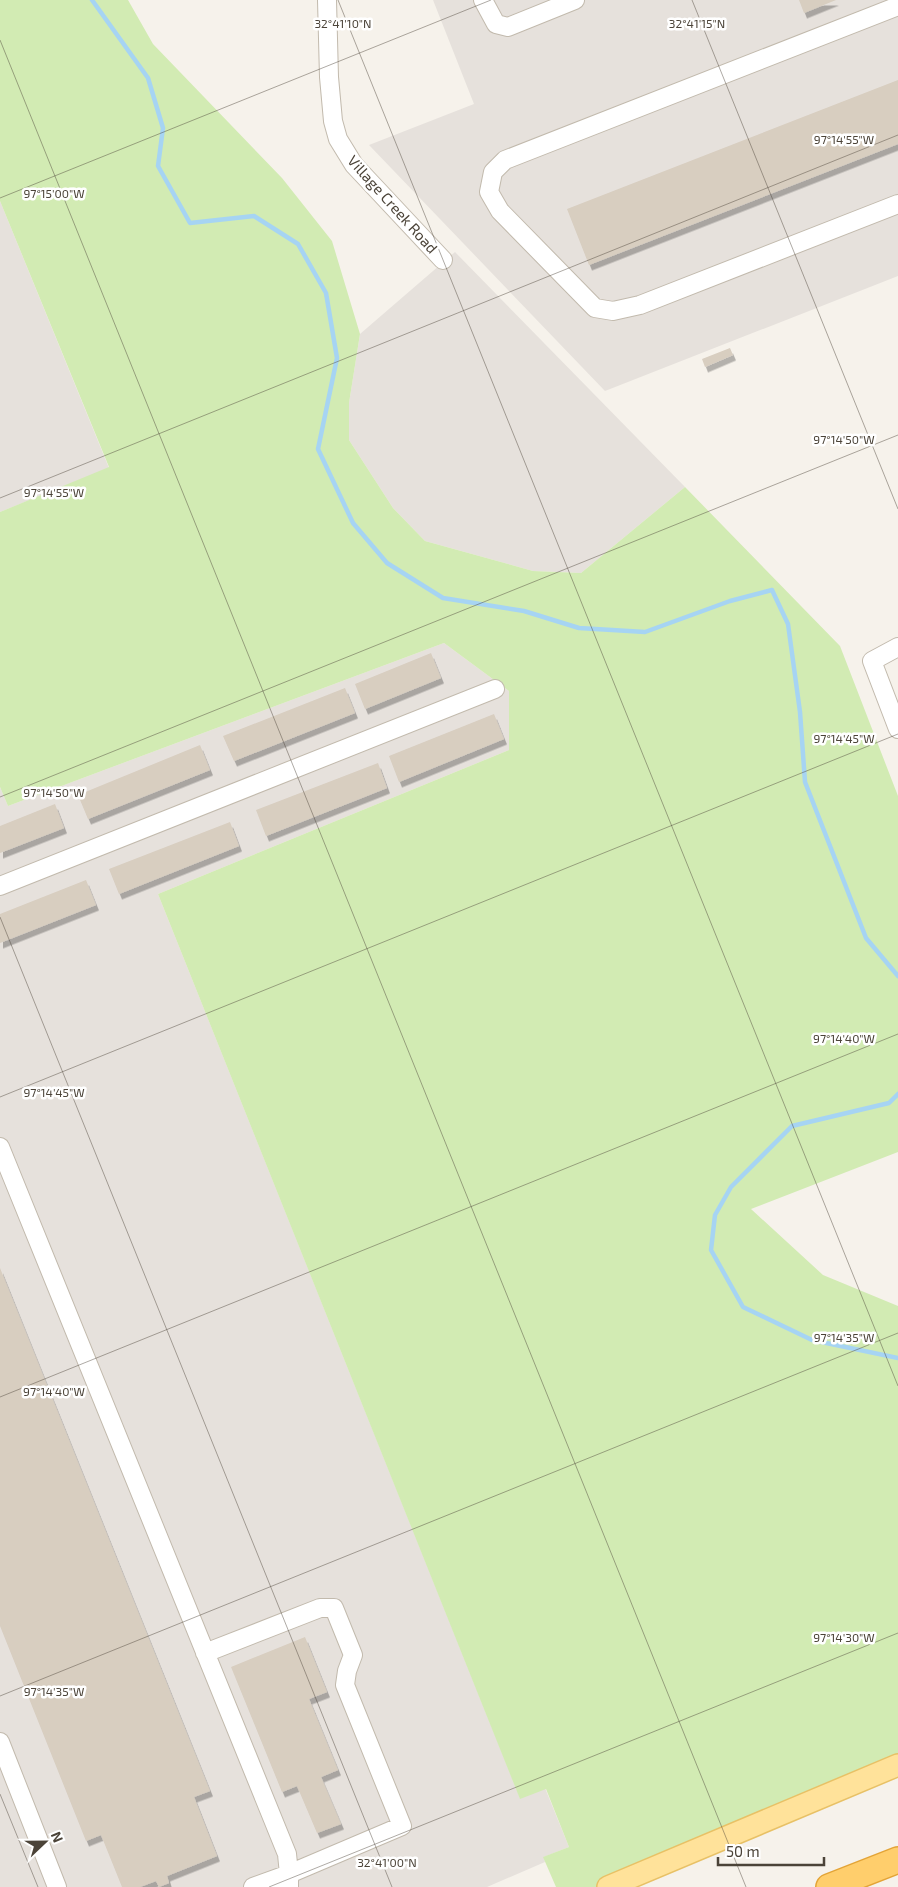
<svg xmlns="http://www.w3.org/2000/svg" width="898" height="1887" font-family="'Exo 2',sans-serif">
	<style>
		.industrial { fill: #e6e1dc }
		.green { fill: #d2ebb3 }
		.lines { fill: none; stroke-linecap: round; stroke-linejoin: round }
		.stream { stroke: #a6d4f3; stroke-width: 4.5 }
		.building { fill: #d8cec0; filter: url(#shadow) }
		.minor-casing { stroke: #c2baad; stroke-width: 20 }
		.major-casing { stroke: #e8c166; stroke-width: 24 }
		.highway-casing { stroke: #e3a437; stroke-width: 28 }
		.minor { stroke: #fff; stroke-width: 18 }
		.major { stroke: #ffe29a; stroke-width: 21 }
		.highway { stroke: #ffce6c; stroke-width: 25 }
		.ticks { fill: none; stroke: #4b4338; stroke-width: 1; stroke-opacity: 0.45 }
		.labels { text-anchor: middle; dominant-baseline: central; stroke-width: 5; stroke-linejoin: round; paint-order: stroke }
		.street-label { font-size: 15px; fill: #4b4338; stroke: #fff }
		.ticks-label { font-size: 12px; text-anchor: middle; fill: #4b4338; stroke: #fff; stroke-width: 5; stroke-linejoin: round; paint-order: stroke }
	</style>
	<defs>
		<filter id="shadow"><feDropShadow dx="3" dy="5.5" stdDeviation="0" flood-color="#0004"/></filter>
	</defs>
	<rect width="100%" height="100%" fill="#f6f2eb"/>
	<path class="industrial" d="M433 0H898V276L605 391 369 145 474 104Z
		M0 201 109 468 0 512Z
		M455 252 685 487 581 573 533 571 425 541 393 508 349 440V403L360 334Z
		M444 643 509 691V750L158 894 520 1798 545 1788 569 1847 544 1857 545 1862 487 1887H0V787L8 806Z"/>
	<path class="green" d="M0 0H128L153 44 282 178 332 241 360 334 349 403V440L393 508 425 541 533 571 581 573 685 487 840 646 898 796V1152L751 1209 823 1275 898 1306V1766L597 1887H556L543 1857 569 1847 546 1789 520 1799 158 894 509 750V691L444 643 8 806 0 787V512L109 467 0 201Z"/>
	<g class="lines">
		<path class="stream" d="M92 0 148 78 163 128 158 166 190 223 254 216 298 244 326 293 337 358 318 449 353 523 387 563 443 598 524 611 579 628 645 632 730 601 772 590 788 624 800 712 805 782 866 938 898 976
			M898 1094 889 1103 792 1126 731 1187 715 1215 711 1250 743 1307 812 1340 898 1358"/>
	</g>
	<path class="building" d="M799 0H836L804 13Z
		M898 80V144L589 265 567 209Z
		M730 348 733 355 705 367 702 359Z
		M431 653 441 678 365 709 355 684Z
		M345 688 355 713 234 761 223 736Z
		M494 714 504 739 399 782 389 756Z
		M200 745 210 770 88 819 78 795Z
		M378 763 387 788 266 836 256 810Z
		M55 804 64 828 0 853V826Z
		M230 822 239 846 119 894 109 869Z
		M86 880 96 905 0 943V914Z
		M0 1268 210 1791 194 1797 217 1856 167 1876 169 1883 159 1887 156 1881 140 1887H122L101 1835 86 1841 0 1626Z
		M305 1637 327 1692 309 1699 338 1770 321 1777 341 1824 317 1833 297 1786 282 1792 231 1667Z"/>
	<g class="lines">
		<defs>
			<path id="minor" d="M327 0 329 77 333 121 338 139 354 165 443 260
				M483 0 496 24 508 27 575 0
				M898 6 505 160 493 172 489 192 500 211 595 308 613 311 640 305 898 204
				M898 647 872 661 898 729
				M0 886 495 689
				M0 1147 287 1854 289 1874 253 1887
				M205 1653 320 1608H334L353 1655 347 1671 345 1685 402 1826 289 1874V1887
				M0 1742 57 1887"/>
			<path id="major" d="M608 1887 898 1765"/>
			<path id="highway" d="M829 1887 898 1860"/>
		</defs>
		<use href="#minor" class="minor-casing"/>
		<use href="#major" class="major-casing"/>
		<use href="#highway" class="highway-casing"/>
		<use href="#minor" class="minor"/>
		<use href="#major" class="major"/>
		<use href="#highway" class="highway"/>
	</g>
	<path class="ticks" d="M338 0 898 1386M692 0 898 509M0 40 746 1887M0 198 491 0M0 498 898 135M0 797 898 435M0 917 392 1887M0 1097 898 734M0 1397 898 1034M0 1696 898 1333M0 1794 38 1887M269 1887 898 1633"/>
	<g class="labels">
		<g class="street-label">
			<text transform="translate(393 204) rotate(48)">Village Creek Road</text>
		</g>
	</g>
	<g class="ticks-label">
		<text x="343" y="28">32°41'10"N</text>
		<text x="697" y="28">32°41'15"N</text>
		<text x="844" y="144">97°14'55"W</text>
		<text x="54" y="198">97°15'00"W</text>
		<text x="844" y="444">97°14'50"W</text>
		<text x="54" y="497">97°14'55"W</text>
		<text x="844" y="743">97°14'45"W</text>
		<text x="54" y="797">97°14'50"W</text>
		<text x="844" y="1043">97°14'40"W</text>
		<text x="54" y="1097">97°14'45"W</text>
		<text x="844" y="1342">97°14'35"W</text>
		<text x="54" y="1396">97°14'40"W</text>
		<text x="844" y="1642">97°14'30"W</text>
		<text x="54" y="1696">97°14'35"W</text>
		<text x="387" y="1867">32°41'00"N</text>
	</g>
	<g transform="translate(45 1842) rotate(68)" stroke="#ffffff" stroke-width="4" paint-order="stroke">
	<path d="M0-4L9 19L0 12L-9 19Z" fill="#4b4338"/>
	<text y="-8" font-size="14" font-weight="bold" text-anchor="middle" fill="#4b4338">N</text>
	</g>
	<path d="M718 1857v8h106v-8" fill="none" stroke="#4b4338" stroke-width="2.5"/>
	<text x="726" y="1857" font-size="15" fill="#4b4338" stroke="#ffffff" stroke-width="4" paint-order="stroke">50 m</text>
</svg>
